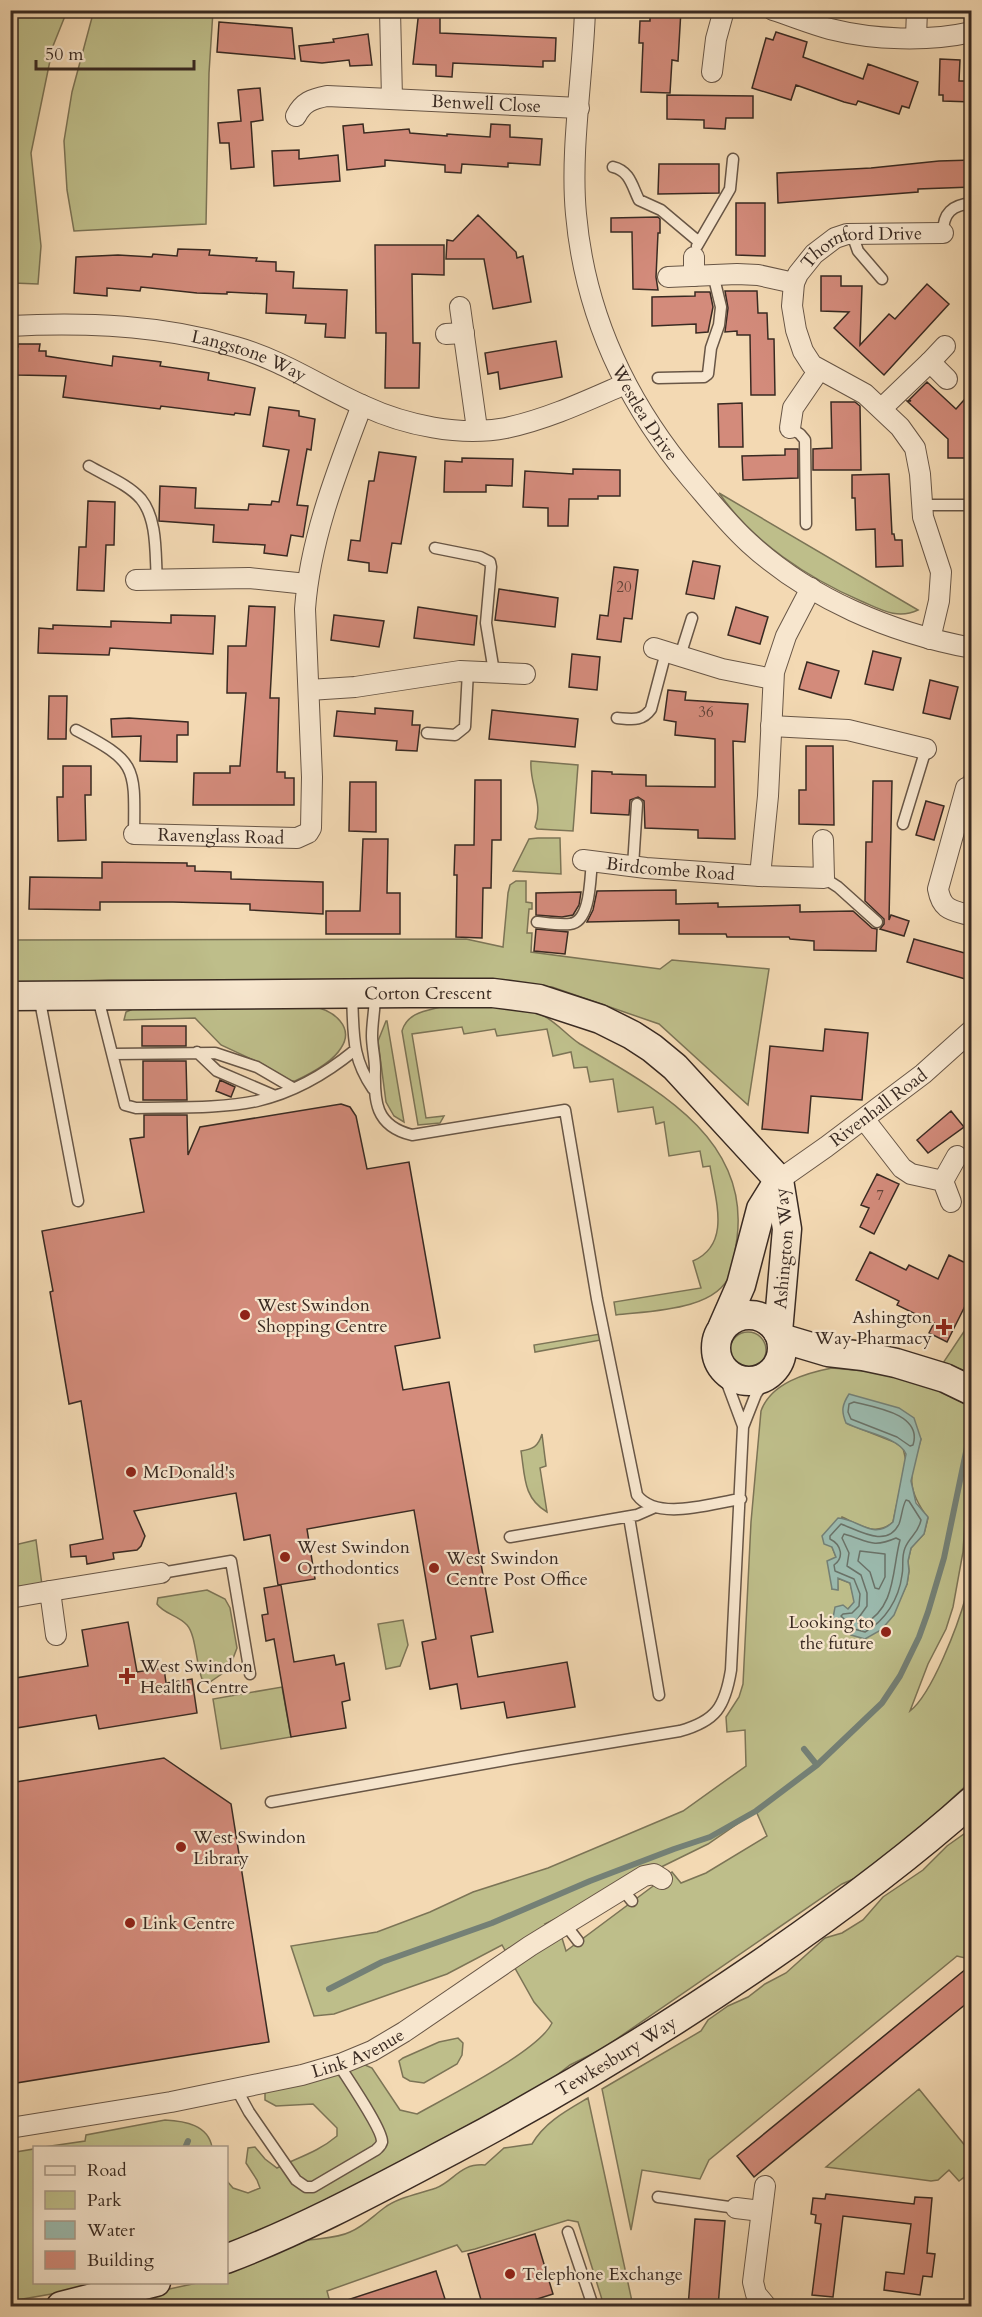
<svg xmlns="http://www.w3.org/2000/svg" width="982" height="2317" font-family="Cardo,serif">
	<style>
		.green { fill: #bebe8a; stroke: #7c7456; stroke-width: 1.5; fill-rule: evenodd }
		.water { fill: #9bbaae; stroke: #748076; stroke-width: 1.5 }
		.lines { fill: none; stroke-linecap: round; stroke-linejoin: round }
		.shore { stroke: #6a7268; stroke-width: 1.5 }
		.stream { stroke: #748076; stroke-width: 6 }
		.building { fill: #d38b7b; stroke: #392a22; stroke-width: 1.5 }
		.lane-casing { stroke: #685646; stroke-width: 13 }
		.street-casing { stroke: #685646; stroke-width: 22 }
		.secondary-casing { stroke: #392a22; stroke-width: 31 }
		.lane { stroke: #f7e6ce; stroke-width: 10 }
		.street { stroke: #f7e6ce; stroke-width: 20 }
		.secondary { stroke: #f7e6ce; stroke-width: 28 }
		.poi-dot { fill: #8f2418; stroke: #f7e6ce; stroke-width: 2 }
		.labels { text-anchor: middle; dominant-baseline: central; stroke-width: 4.5; stroke-linejoin: round; paint-order: stroke }
		.number-label { font-size: 15px; fill: #604238 }
		.street-label { font-size: 18px; fill: #392a22; stroke: #f7e6ce }
		.poi-label { font-size: 18px; fill: #392a22; stroke: #f7e6ce; text-anchor: start }
	</style>
	<rect width="100%" height="100%" fill="#f3d9b3"/>
	<filter id="stains"><feTurbulence type="fractalNoise" baseFrequency=".00333" numOctaves="4"/><feColorMatrix values="0 0 0 0 .2 0 0 0 0 .09 0 0 0 0 .02 0 0 0 .5 -.17"/></filter>
	<radialGradient id="worn" r=".72"><stop offset=".6" stop-color="#630" stop-opacity="0"/><stop offset="1" stop-color="#630" stop-opacity=".3"/></radialGradient>
	<path class="green" d="M94 10 213 11 209 73 206 224 74 231 67 190 64 141 72 92Z
		M11 11H67L53 46 31 153 41 246 38 284 13 283 11 274Z
		M719 493 918 610C897 620 880 609 861 601 808 578 753 542 719 493Z
		M531 761 578 765 573 831 537 829 535 827C544 803 529 784 531 761Z
		M538 838H560L561 874 513 871 529 839Z
		M516 881H526V902L532 903V909H529L527 933H532L531 952 660 969 672 960 769 969 748 1105 659 1024 552 987 462 981 109 980 11 984 10 940 466 939 503 947 508 893 510 885Z
		M314 1007C333 1010 355 1027 341 1048 332 1063 310 1074 295 1081H291L264 1065 221 1045 195 1018 124 1020 126 1012 135 1008Z
		M441 1007C471 1007 514 1002 540 1014 556 1021 566 1035 580 1044 654 1088 750 1137 737 1238 735 1250 734 1263 730 1274 717 1311 648 1311 616 1315L614 1302 701 1288 693 1261C732 1244 715 1199 710 1166L703 1167 700 1151 669 1156 664 1122 656 1124 653 1107 618 1112 613 1079 590 1082 587 1067 574 1068 571 1052 553 1056 547 1029 497 1036 495 1029 464 1034 462 1027 412 1034 426 1118 444 1116 440 1123 418 1125 402 1031C407 1013 425 1011 441 1007Z
		M386 1021H387L404 1122 394 1116 386 1102 378 1041Z
		M971 1321V1373L943 1363Z
		M730 1350a18 18 0 1 1 36 0a18 18 0 1 1-36 0Z
		M600 1334 601 1340 535 1352 534 1345Z
		M832 1368 875 1372 933 1388 971 1407V1474L968 1475 963 1552 953 1607 946 1629 928 1664 910 1711C932 1694 958 1625 966 1596 970 1582 970 1565 971 1550V1781L890 1856 858 1877 842 1884 602 2049 570 2065 547 2083 312 2218 309 2240C322 2238 338 2238 350 2232 364 2226 372 2217 384 2208 399 2197 419 2194 436 2188 454 2181 460 2163 485 2165L504 2148 532 2144C545 2122 566 2111 588 2098L633 2306H604L578 2222 568 2220 475 2249 462 2252 457 2245 327 2291 331 2306H91L197 2283 226 2282 227 2181 233 2188 248 2193 260 2188 257 2180 246 2163 248 2148 255 2147 265 2159 277 2168C299 2157 318 2152 337 2136V2128L313 2104 276 2106 265 2100V2092L363 2064 372 2068 400 2110 417 2114C447 2097 539 2051 552 2023L534 2002 502 1945 447 1974 334 2014 314 2016 291 1946 377 1932 430 1912 473 1892 548 1868 683 1811 746 1766 745 1730 727 1732 726 1717 739 1697 743 1684 751 1522 761 1411C771 1383 806 1373 832 1368ZM846 1423 921 1439C911 1474 904 1486 928 1518L924 1534 911 1548 908 1561 909 1571 907 1584 900 1599 833 1618 848 1609 855 1602 850 1583 837 1578 838 1589H832L836 1557 832 1547 842 1517C860 1525 876 1537 893 1522L906 1461 903 1448 894 1442ZM756 1811 767 1836 706 1873 681 1883 672 1872 566 1951 562 1938 545 1924 708 1844Z
		M542 1434 546 1466 540 1468 547 1512C523 1498 525 1476 521 1451 533 1449 538 1447 542 1434Z
		M36 1540 42 1585 11 1588 10 1546Z
		M207 1590 225 1599 230 1608 237 1648 229 1669 210 1682 202 1679C196 1664 196 1635 187 1625 178 1615 164 1614 157 1604L158 1598Z
		M403 1620 408 1645 400 1666 386 1669 378 1624Z
		M282 1687 291 1737 221 1749 213 1699Z
		M971 1829V1953L965 1958 957 1956 709 2160 700 2179 642 2170 631 2230 602 2089 701 2031 708 2020 728 2006 748 1997 765 1984 786 1973 825 1938 842 1933 863 1920 883 1897 923 1870 947 1846Z
		M458 2038 463 2043 462 2055 457 2064 424 2083 410 2081 403 2077 399 2061 403 2058 439 2042Z
		M919 2089 971 2153V2172L959 2181 949 2170 938 2180 931 2181 826 2167Z
		M165 2120C185 2121 208 2125 212 2147H44L85 2141 86 2135Z
		M34 2149V2282L100 2283 63 2292 11 2301 10 2153Z"/>
	<path class="water" d="M849 1394 899 1408 914 1418 921 1439 911 1481 916 1503 928 1517 924 1534 911 1548 908 1561 909 1571 907 1584 894 1615 881 1630 865 1639 851 1635 833 1618 835 1607 843 1605 848 1609 854 1602 850 1583 838 1578V1590L832 1589 827 1561 836 1557 832 1547 824 1544 822 1536 838 1518C859 1519 873 1541 893 1522L906 1454C899 1437 862 1432 846 1423 841 1411 842 1405 849 1394Z"/>
	<g class="lines">
		<path class="shore" d="M854 1402C874 1407 923 1414 913 1445L910 1446 897 1437 851 1419 848 1412 849 1404Z
			M906 1500 909 1501 921 1520C918 1534 910 1536 905 1548 901 1558 904 1566 902 1575 899 1599 885 1621 865 1632L854 1629 841 1616 843 1614 852 1613 859 1606 860 1594 854 1579 835 1571 834 1565C844 1558 842 1545 830 1539V1536L841 1524C858 1530 887 1549 899 1524 902 1516 902 1507 906 1500Z
			M844 1534C867 1540 871 1549 896 1538L900 1540C892 1570 896 1607 864 1624L858 1623 857 1620 867 1606V1593L861 1575 847 1566 849 1553 842 1538Z
			M860 1551 885 1554V1577L879 1589 875 1588 870 1572 858 1561Z"/>
		<path class="stream" d="M804 1749 817 1765
			M329 1989 382 1962 492 1923 590 1881 674 1849 710 1837 756 1811 817 1765 882 1703 900 1676 919 1637 928 1612 944 1558 972 1423
			M185 2148 188 2141"/>
	</g>
	<path class="building" d="M419 10H440V33L556 38 555 61H543V67L453 63 452 77 436 76V65L413 64Z
		M650 10H681L678 61 672 60 670 93 641 92 643 43H639L640 21H650Z
		M219 22 292 28 295 59 217 52Z
		M776 32 807 42 803 57 863 79 868 64 918 82 909 108 902 106 899 114 858 101 856 105 844 102 796 85 791 100 752 88 766 38 773 40Z
		M368 34 372 65 350 66 349 60 322 63 301 61 299 46 334 42 333 39Z
		M940 59 960 60 959 81H972V102L943 101V95H939Z
		M260 88 263 120 251 122 254 167 231 169 229 143H220L218 123 241 121 238 90Z
		M667 95 753 96V118H726L725 129 704 128V120L667 119Z
		M363 124 364 133 409 129 410 133 447 136V134L490 137 491 124 510 125V137L542 139 540 165 508 163V167L462 164 461 173 445 172V165L385 160V166L347 170 343 126Z
		M299 150V159L338 155 340 181 274 186 272 151Z
		M972 160V187L918 189V192L778 203 777 173 871 168 939 161Z
		M659 164H719V193L658 194Z
		M736 203H765V256L736 255Z
		M478 215 516 252 517 258 523 256 531 302 493 309 484 259H446L447 240 453 241Z
		M658 217 660 219V233H658L656 277 658 290 633 289 632 232H611V218Z
		M375 245H444V275L412 274 413 343H420L419 388H385L386 333H376Z
		M178 249 210 250 209 255 257 258 256 261 276 262V271L294 272 293 288 347 290 345 338 325 337 326 324 305 323 306 315 266 313 267 294 227 292V294L197 293 141 287 140 291 107 288V296L74 293 76 257 118 255 152 257 153 254 177 256Z
		M821 276H841V286H862L860 345 889 314 895 319 927 284 949 304 884 375 834 328 849 312 821 311Z
		M725 291H757L758 313H767L768 339H774L775 395H751L750 335H737V331L725 332 728 308Z
		M695 292H710L713 307 708 332 696 333V324L652 326V297L695 296Z
		M556 341 562 377 500 389 498 372 488 374 485 353Z
		M18 344H40L39 351H46V356L112 366 113 356 161 362 160 366 209 373 208 380 255 388 250 415 235 413 234 415 161 406 160 409 63 397 66 376 17 375V372H10V346L18 347Z
		M927 382 956 409 972 391V458H948V439L907 401H911L909 400Z
		M831 402H855L860 406 861 470H813V449L832 448Z
		M742 403 743 447H719L718 404Z
		M269 407 299 411V416L315 419 311 450 307 449 297 505 308 506 303 537 291 535 287 556 264 553 265 545 213 542 214 525 159 521 160 486 196 488 195 508 248 510 249 504 271 505 272 501 279 502 289 450 263 446Z
		M785 449H798V478L743 480 742 456 785 455Z
		M379 452 416 457 401 544 392 543 387 573 369 571V563L348 560 351 540 360 541 369 481H374Z
		M462 458 513 459 512 486 486 485V492H444L445 461 462 462Z
		M573 469 620 470V496H598V499H569L568 526H548V508L523 507 525 471 573 474Z
		M889 474 892 534H894L895 540H902L903 566 876 567 875 529 856 530 855 498H852V475Z
		M88 501 115 502 114 545H106L104 591 77 590 79 547H86Z
		M693 561 720 566 714 599 686 594Z
		M614 567 638 570 632 619 624 618 621 642 597 639 600 615 608 616Z
		M499 589 558 598 555 627 495 620Z
		M249 606 275 607 270 698H279L277 772H285V778H294V805H193L194 773H230V766H240L246 693H227L228 646H246Z
		M418 607 477 616 474 645 414 638Z
		M736 607 768 617 760 644 728 635Z
		M171 615 215 616 213 654 110 648 109 655 38 653 39 628 53 629V625L111 627V621L171 623Z
		M334 615 384 621 379 647 331 640Z
		M873 651 901 658 893 690 865 684Z
		M572 654 600 657 597 690 569 687Z
		M807 662 839 671 831 698 799 689Z
		M930 680 958 687 950 719 923 713Z
		M668 690 686 692 685 700 748 704 745 742 733 741 735 839 698 838V830L645 828 644 801 638 797 630 800 629 815 591 813 592 771 612 772V774L646 775V786L715 787V739L675 735 676 722 664 720Z
		M49 696H67L66 739H48Z
		M375 708 413 711 412 725H420L417 751 396 750 397 741 334 736 337 711 375 714Z
		M492 710 578 719 575 747 489 739Z
		M129 718 188 722V735H177V762L140 761 141 736 112 737 111 719Z
		M806 746H833L834 825 799 824V790H806Z
		M63 766H91V795H85L86 840 58 841 57 797H63Z
		M475 780H501V840H492L491 888H483L482 938 456 937 457 875H454L455 845H474Z
		M873 781H892L889 920 891 915 909 921 904 936 880 929 884 924V919L865 901 866 842H872Z
		M350 782H376V832L349 831Z
		M926 801 944 806 934 840 916 835Z
		M363 839H388L387 893H400V934H326V911H360Z
		M102 862 187 863V866H195V871L231 872V879L323 882V914L250 910V904L173 902H100V910L29 909 30 877 102 878Z
		M676 890V904L718 903V907L800 905V912L853 911 872 928 877 929 876 951 814 950V941L790 939 789 937H727L726 934H679V920L587 922 593 910 597 891Z
		M581 892 579 905 573 915 562 917 536 915V893Z
		M536 929 568 932 565 954 534 951Z
		M914 939 972 955V981L907 962Z
		M142 1026H186V1046H142Z
		M825 1029 868 1033 862 1100 811 1096 808 1133 762 1129 770 1046 823 1051Z
		M143 1061H186L187 1100H143Z
		M220 1080 235 1087 231 1097 216 1091Z
		M341 1104 350 1107 356 1116 367 1169 409 1162 440 1338 395 1346 403 1390 449 1382 493 1632 471 1636 478 1677 567 1662 575 1707 507 1718 504 1702 461 1709 457 1684 430 1689 422 1642 436 1639 414 1510 307 1529 315 1579 278 1585 270 1535 244 1540 236 1493 134 1511 145 1536 141 1546 137 1550 113 1553 114 1559 87 1564 86 1556 71 1557 70 1545 103 1539 81 1401 69 1404 50 1292 53 1291 42 1231 144 1212 130 1139 144 1137V1115H187L188 1155 200 1127Z
		M951 1111 964 1127 928 1153 917 1140Z
		M877 1174 899 1184 874 1234 860 1227 869 1208 861 1205Z
		M870 1252 906 1270 909 1265 938 1279 949 1255 972 1266V1292L947 1342 929 1333 934 1323 897 1305 899 1301 856 1280Z
		M281 1585 294 1662 334 1655 336 1665 344 1663 350 1700 342 1702 346 1728 291 1737 274 1639 266 1641 262 1615 268 1614 264 1588Z
		M128 1622 137 1672 164 1668 166 1683 192 1679 197 1713 99 1729 96 1715 10 1729V1679L88 1666 82 1630Z
		M164 1758 231 1804 269 2042 10 2084V1783Z
		M972 1964V1999L754 2177 737 2156Z
		M826 2194 914 2204 915 2197 932 2198 927 2253 935 2254 932 2277 923 2276 920 2295 884 2290 886 2272 904 2274 911 2224 843 2216 833 2297 812 2295 821 2224 815 2223 816 2215 811 2214 813 2198 825 2199Z
		M695 2219 725 2221 718 2307H688Z
		M535 2234 553 2294 512 2307H483L468 2254Z
		M436 2271 445 2299 421 2307H338V2303Z"/>
	<g class="lines">
		<defs>
			<path id="lane" d="M613 167C630 171 632 186 639 200L661 210 699 242
				M943 233C943 213 952 205 972 203
				M852 234 858 251 882 279
				M697 246 730 189 733 159
				M658 378 704 377 708 374 711 348 719 325 721 307 713 274
				M790 428 800 434 805 440 806 524
				M89 466C106 476 128 484 141 499 158 520 155 555 157 581
				M922 505H972
				M435 548 480 557 490 562 491 567 486 623 494 672
				M680 656 692 618
				M617 718C631 719 642 722 651 709L666 652
				M76 730C137 762 135 766 134 834
				M427 733 455 735 465 727 468 671
				M966 788 972 772
				M903 824 926 749
				M633 866 637 804
				M824 878 838 887 877 922
				M537 922C547 923 559 925 570 924 591 922 590 878 592 861
				M375 994C375 1009 372 1022 372 1036 372 1047 375 1058 375 1069 374 1101 375 1126 412 1135L565 1110 597 1299 637 1495C657 1522 712 1503 741 1499
				M39 996 78 1201
				M352 996C354 1034 351 1057 373 1089
				M98 998 125 1105 136 1108C174 1107 220 1109 257 1101 292 1093 327 1073 355 1050
				M197 1052 217 1071 273 1095
				M113 1054 215 1053 257 1067 293 1088
				M721 1367 743 1426
				M629 1517 659 1695
				M510 1537 637 1515 653 1508
				M161 1573 231 1561 250 1674
				M271 1802 522 1757 680 1731C716 1721 725 1707 731 1670L743 1427 756 1394 770 1374
				M622 1889 632 1901
				M565 1924 578 1941
				M237 2090 249 2112 296 2180 306 2187H313L376 2150C379 2147 381 2146 382 2142 383 2130 347 2078 339 2065
				M658 2197 736 2208
				M568 2232 593 2306"/>
			<g id="street">
				<path d="M390 10 392 99"/>
				<path id="s1" d="M585 10C583 76 570 150 576 214 585 316 626 402 691 479 710 501 728 524 749 543 810 599 891 633 972 648"/>
				<path d="M773 10C792 16 811 24 830 29 874 40 927 42 972 32"/>
				<path d="M916 37 917 10"/>
				<path d="M712 72 716 39 724 10"/>
				<path id="s2" d="M296 116C303 102 312 99 327 96L579 108"/>
				<path d="M694 276V257"/>
				<path d="M668 277 737 274 758 275 794 283"/>
				<path d="M460 307 477 429"/>
				<path id="s3" d="M10 326C86 322 163 325 236 347 282 360 321 387 364 406 405 425 460 437 506 428 548 419 586 401 625 384"/>
				<path d="M446 334 464 333"/>
				<path d="M930 362 945 346"/>
				<path d="M882 408 930 362 947 379"/>
				<path d="M790 428 793 408 819 370"/>
				<path d="M136 580 249 578 307 584"/>
				<path id="s4" d="M930 639 939 601 941 572 923 517 920 474 915 448 900 427 865 394 812 365 803 351 796 330 792 306 794 283 798 274 814 254 835 238 847 234 943 233"/>
				<path d="M654 648 722 669 773 679"/>
				<path d="M309 690 355 687 460 671 525 674"/>
				<path d="M771 726 848 730 926 749"/>
				<path d="M966 788 938 889C942 911 952 910 972 916"/>
				<path id="s5" d="M134 834 297 838 308 833 311 828 312 777 305 609C310 539 337 471 362 405"/>
				<path id="s6" d="M583 860 646 868 760 876 768 796 774 672 786 636 811 588"/>
				<path d="M760 876 824 878 823 840"/>
				<path d="M864 1119 902 1168 911 1174 943 1181 951 1202"/>
				<path id="s7" d="M779 1180 826 1147 923 1074 972 1030"/>
				<path d="M943 1181 957 1156"/>
				<path d="M50 1591 161 1573"/>
				<path d="M10 1598 50 1591 56 1635"/>
				<path id="s8" d="M10 2128 171 2102 302 2075 343 2063 372 2051 404 2032 530 1946 644 1876 654 1874 662 1879"/>
				<path d="M765 2186 753 2282 756 2294 766 2306"/>
				<path d="M736 2208 761 2211"/>
			</g>
			<g id="secondary">
				<path id="s9" d="M10 996 410 993H493L539 999 600 1019 632 1035 652 1048 675 1067 779 1180"/>
				<circle cx="749" cy="1348" r="33"/>
				<path d="M723 1326 741 1285 761 1209 779 1180"/>
				<path id="s10" d="M778 1332 787 1229 779 1180"/>
				<path d="M781 1338 828 1352 863 1356 896 1363 945 1378 972 1391"/>
				<path id="s11" d="M226 2259C305 2229 380 2188 454 2149 560 2093 662 2031 760 1964 834 1913 905 1861 972 1801"/>
				<path d="M61 2306 156 2282"/>
			</g>
		</defs>
		<use href="#lane" class="lane-casing"/>
		<use href="#street" class="street-casing"/>
		<use href="#secondary" class="secondary-casing"/>
		<use href="#lane" class="lane"/>
		<use href="#street" class="street"/>
		<use href="#secondary" class="secondary"/>
	</g>
	<g class="poi-dot">
		<circle cx="245" cy="1315" r="6"/>
		<path d="M941 1318h6v6h6v6h-6v6h-6v-6h-6v-6h6z"/>
		<circle cx="131" cy="1472" r="6"/>
		<circle cx="285" cy="1557" r="6"/>
		<circle cx="434" cy="1568" r="6"/>
		<circle cx="886" cy="1632" r="6"/>
		<path d="M124 1667h6v6h6v6h-6v6h-6v-6h-6v-6h6z"/>
		<circle cx="181" cy="1847" r="6"/>
		<circle cx="130" cy="1923" r="6"/>
		<circle cx="510" cy="2274" r="6"/>
	</g>
	<g class="labels">
		<g class="number-label">
			<text x="624" y="587">20</text>
			<text x="706" y="712">36</text>
			<text x="880" y="1195">7</text>
		</g>
		<g class="street-label">
			<text stroke="none"><textPath href="#s2" startOffset="198">Benwell Close</textPath></text>
			<text stroke="none"><textPath href="#s4" startOffset="501">Thornford Drive</textPath></text>
			<text stroke="none"><textPath href="#s3" startOffset="243">Langstone Way</textPath></text>
			<text stroke="none"><textPath href="#s1" startOffset="417">Westlea Drive</textPath></text>
			<text stroke="none"><textPath href="#s5" startOffset="87">Ravenglass Road</textPath></text>
			<text stroke="none"><textPath href="#s6" startOffset="88">Birdcombe Road</textPath></text>
			<text stroke="none"><textPath href="#s9" startOffset="418">Corton Crescent</textPath></text>
			<text stroke="none"><textPath href="#s7" startOffset="123">Rivenhall Road</textPath></text>
			<text stroke="none"><textPath href="#s10" startOffset="84">Ashington Way</textPath></text>
			<text stroke="none"><textPath href="#s8" startOffset="357">Link Avenue</textPath></text>
			<text stroke="none"><textPath href="#s11" startOffset="440">Tewkesbury Way</textPath></text>
		</g>
		<g class="poi-label">
			<text x="257" y="1305">West Swindon<tspan x="257" dy="21">Shopping Centre</tspan></text>
			<text x="932" y="1317" text-anchor="end">Ashington<tspan x="932" dy="21">Way Pharmacy</tspan></text>
			<text x="143" y="1472">McDonald's</text>
			<text x="297" y="1547">West Swindon<tspan x="297" dy="21">Orthodontics</tspan></text>
			<text x="446" y="1558">West Swindon<tspan x="446" dy="21">Centre Post Office</tspan></text>
			<text x="874" y="1622" text-anchor="end">Looking to<tspan x="874" dy="21">the future</tspan></text>
			<text x="140" y="1666">West Swindon<tspan x="140" dy="21">Health Centre</tspan></text>
			<text x="193" y="1837">West Swindon<tspan x="193" dy="21">Library</tspan></text>
			<text x="142" y="1923">Link Centre</text>
			<text x="522" y="2274">Telephone Exchange</text>
		</g>
	</g>
	<rect width="982" height="2317" fill="none" stroke="#f3d9b3" stroke-width="36"/>
	<rect x="12" y="12" width="958" height="2293" fill="none" stroke="#392a22" stroke-width="3"/>
	<rect x="18" y="18" width="946" height="2281" fill="none" stroke="#392a22" stroke-width="1.5"/>
	<rect x="33" y="2146" width="195" height="138" fill="#f7e6ce" stroke="#ab9b89" stroke-width="1.5"/>
	<rect x="45" y="2166" width="30" height="9" fill="#f7e6ce" stroke="#ab9b89" stroke-width="1.5"/>
	<text x="87" y="2176" font-size="18" fill="#392a22">Road</text>
	<rect x="45" y="2191" width="30" height="18" fill="#bebe8a" stroke="#ab9b89" stroke-width="1.5"/>
	<text x="87" y="2206" font-size="18" fill="#392a22">Park</text>
	<rect x="45" y="2221" width="30" height="18" fill="#9bbaae" stroke="#ab9b89" stroke-width="1.5"/>
	<text x="87" y="2236" font-size="18" fill="#392a22">Water</text>
	<rect x="45" y="2251" width="30" height="18" fill="#d38b7b" stroke="#ab9b89" stroke-width="1.5"/>
	<text x="87" y="2266" font-size="18" fill="#392a22">Building</text>
	<path d="M36 60v9h158v-9" fill="none" stroke="#392a22" stroke-width="3"/>
	<text x="45" y="60" font-size="18" fill="#392a22" stroke="#f7e6ce" stroke-width="4.5" paint-order="stroke">50 m</text>
	<rect width="100%" height="100%" filter="url(#stains)"/>
	<rect width="100%" height="100%" fill="url(#worn)"/>
</svg>
